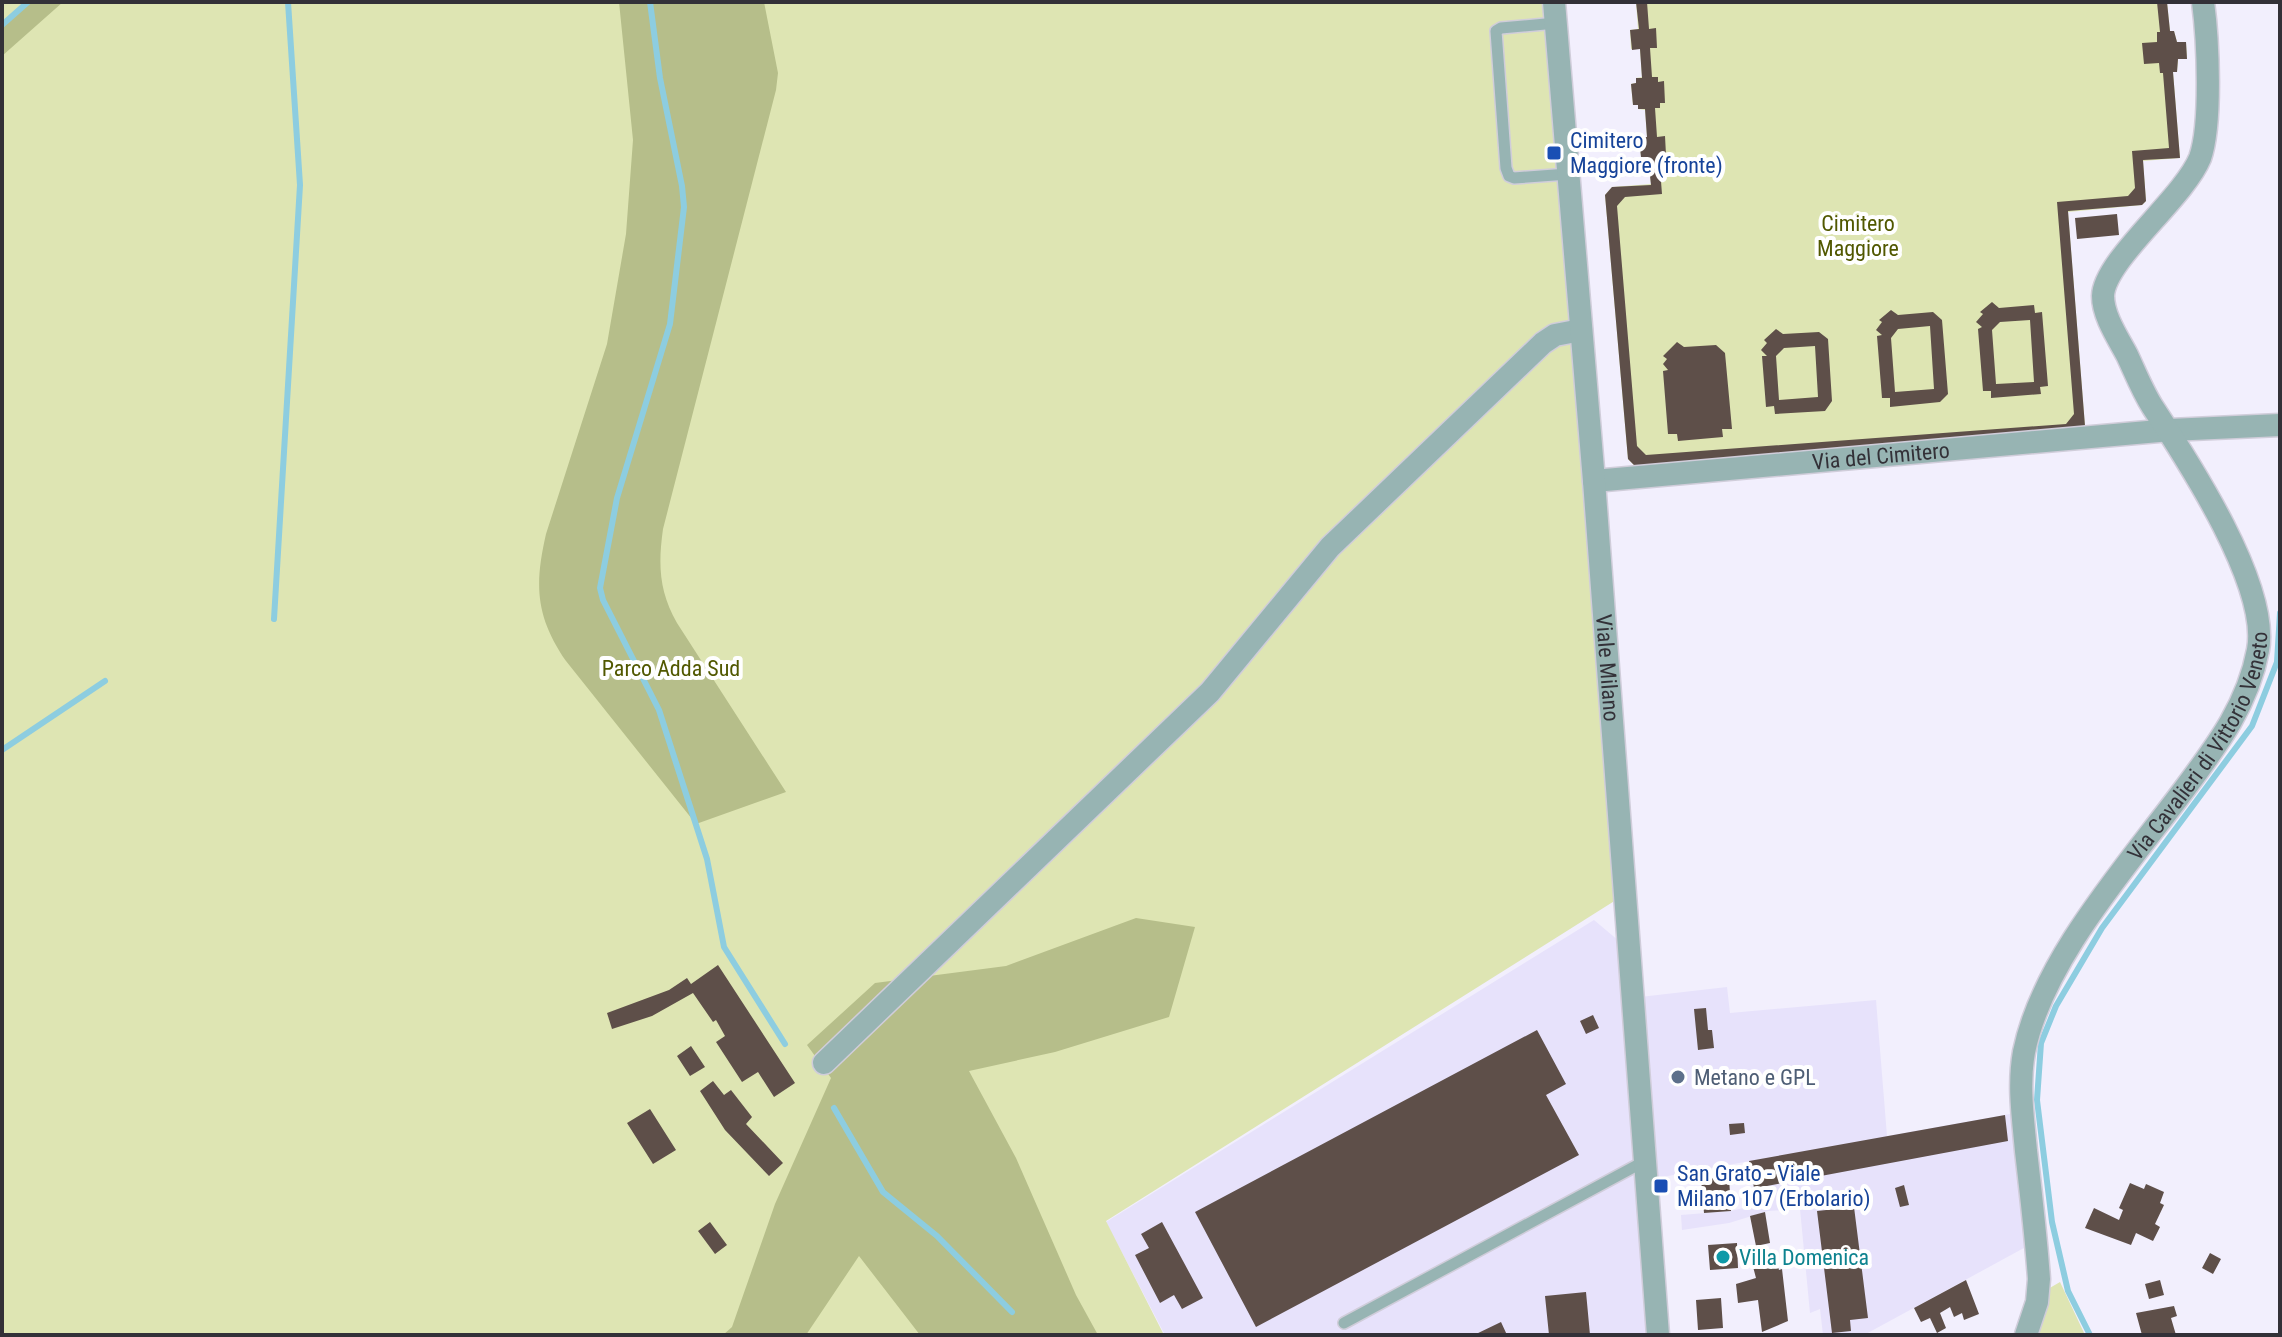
<svg xmlns="http://www.w3.org/2000/svg" width="2282" height="1337" font-family="'Roboto Condensed',sans-serif">
	<style>
		.built { fill: #e7e2fb }
		.green { fill: #dee5b3 }
		.forest { fill: #b6be8a }
		.lines { fill: none; stroke-linecap: round; stroke-linejoin: round }
		.stream { stroke: #8dcde0; stroke-width: 6 }
		.building { fill: #5e4f49; fill-rule: evenodd }
		.service-casing { stroke: #d0cdda; stroke-width: 14 }
		.minor-casing { stroke: #d0cdda; stroke-width: 25 }
		.tertiary-casing { stroke: #d0cdda; stroke-width: 25 }
		.service { stroke: #97b4b3; stroke-width: 11 }
		.minor { stroke: #97b4b3; stroke-width: 22 }
		.tertiary { stroke: #97b4b3; stroke-width: 22 }
		.transit-dot { fill: #1a4fb4; stroke: #fff; stroke-width: 3 }
		.service-dot { fill: #5c6f8a; stroke: #fff; stroke-width: 3 }
		.culture-dot { fill: #0f9aa8; stroke: #fff; stroke-width: 3 }
		.labels { text-anchor: middle; dominant-baseline: central; stroke-width: 8; stroke-linejoin: round; paint-order: stroke }
		.transit-label { font-size: 22px; fill: #164399; stroke: #fff; text-anchor: start }
		.park-label { font-size: 22px; fill: #515800; stroke: #fff }
		.street-label { font-size: 22px; fill: #333138; stroke: #fff }
		.service-label { font-size: 22px; fill: #4e5e75; stroke: #fff; text-anchor: start }
		.culture-label { font-size: 22px; fill: #0d838f; stroke: #fff; text-anchor: start }
	</style>
	<rect width="100%" height="100%" fill="#f2effd"/>
	<path class="built" d="M1594 920 1638 957 1640 997 1727 987 1730 1013 1876 1000 1887 1136 2021 1112 2035 1242 1864 1335H1823L1820 1309 1810 1313 1800 1209 1768 1211 1729 1223 1682 1230 1681 1215 1731 1211 1767 1202 1770 1199 1761 1159 1646 1180 1656 1335H1165L1106 1222Z"/>
	<path class="green" d="M2 2H1544L1616 900 1106 1221 1164 1335H2Z
		M1636 2H2167L2170 31H2174L2177 42H2186L2187 59H2178L2177 72H2173L2180 158 2143 161 2146 201 2142 205 2068 212 2085 426 1635 466 1628 459 1605 195 1612 187 1651 184 1648 157H1641L1639 138 1647 137 1645 110 1638 109V105H1633L1631 84 1636 83V78L1642 77 1640 49H1631L1630 30 1638 29Z
		M2060 1282 2085 1335H2032L2048 1289Z"/>
	<path class="forest" d="M28 2H63L2 56V25Z
		M619 2H764L778 73 776 90 663 529C658 565 659 591 677 623L786 792 696 824 566 661C536 617 534 586 546 534L607 344 626 234 633 140Z
		M1136 918 1195 927 1169 1017 1055 1052 969 1071 1016 1158 1076 1295 1098 1335H920L859 1256 806 1335H723L732 1327 775 1204 831 1078 807 1045 875 983 1006 966Z"/>
	<g class="lines">
		<path class="stream" d="M650 2 660 78 682 186 684 207 670 324 617 498 600 588 603 600 659 710 707 859 724 947 785 1044
			M2 25 28 2
			M274 619 300 185 288 2
			M2 750 105 681
			M834 1108 883 1192 937 1236 1012 1312
			M2090 1335 2068 1291 2052 1222 2037 1100 2041 1043 2056 1006 2102 928 2252 726 2277 662 2280 613"/>
	</g>
	<path class="building" d="M1636 2H1647L1649 29 1656 28 1657 48H1650L1652 77H1658V82L1664 81 1665 103H1660V108H1655L1657 137 1665 136 1666 155 1659 156 1662 194 1625 197 1617 206 1637 446 1646 455 2066 424 2074 414 2057 202 2128 196 2135 188 2132 151 2169 148 2163 73H2160L2159 63 2144 64 2142 43 2157 42V32H2160L2157 2H2167L2170 31H2174L2177 42H2186L2187 59H2178L2177 72H2173L2180 158 2143 160 2146 201 2142 205 2068 211 2085 426 2079 433 1635 466 1628 459 1605 195 1612 187 1651 185 1648 157H1641L1639 138 1647 137 1645 109H1638V105H1633L1631 84 1636 83V78H1642L1640 49 1632 50 1630 30 1639 29Z
		M2117 214 2119 235 2077 239 2075 218Z
		M1992 302 1999 308 2034 305 2035 313 2042 312 2048 386 2040 387 2041 394 1991 398V391H1983L1978 329 1982 327 1976 322 1983 314 1980 312ZM2030 320 2034 382 1996 384 1992 330 2000 322Z
		M1891 310 1898 315 1933 312 1942 320 1948 394 1940 402 1890 407V398H1882L1877 336 1882 335 1876 330 1882 322 1879 320ZM1930 326 1934 389 1895 392 1891 338 1898 329Z
		M1776 329 1783 334 1819 332 1828 339 1832 401 1825 411 1775 414 1774 406 1766 407 1762 356H1767L1761 350 1767 343 1764 340ZM1815 346 1818 397 1779 400 1776 356 1784 348Z
		M1677 342 1684 347 1716 345 1725 353 1732 429H1722L1723 437 1678 441 1677 434H1668L1663 371 1668 370 1663 364 1667 359 1663 356Z
		M718 965 795 1083 774 1097 758 1072 742 1082 716 1042 725 1036 716 1020 713 1022 693 993 652 1016 612 1029 607 1013 669 990 687 978 691 984Z
		M1706 1008 1708 1030H1712L1714 1048 1698 1050 1694 1009Z
		M1593 1015 1599 1028 1586 1034 1580 1021Z
		M1537 1030 1566 1084 1546 1095 1579 1155 1256 1327 1195 1212Z
		M691 1046 705 1067 690 1076 677 1056Z
		M713 1081 724 1095 731 1090 752 1117 746 1124 783 1163 769 1176 725 1130 700 1091Z
		M650 1109 676 1150 653 1164 627 1123Z
		M2005 1115 2008 1141 1767 1186 1770 1199 1757 1204 1749 1161Z
		M1744 1123 1745 1133 1730 1135 1729 1124Z
		M1729 1177 1731 1211 1704 1213 1701 1179Z
		M2130 1183 2144 1189 2146 1184 2164 1192 2160 1203 2164 1205 2155 1224 2160 1227 2153 1241 2136 1233 2131 1245 2085 1228 2094 1208 2119 1220 2123 1210 2119 1208Z
		M1904 1185 1909 1205 1900 1207 1895 1188Z
		M1854 1207 1868 1318 1850 1320 1851 1331 1832 1333 1817 1211Z
		M1765 1212 1770 1243 1756 1246 1750 1216Z
		M710 1222 727 1245 715 1254 698 1231Z
		M1162 1222 1203 1298 1182 1309 1174 1295 1160 1303 1135 1255 1149 1248 1141 1234Z
		M1737 1243 1738 1268 1710 1270 1708 1245Z
		M2210 1253 2221 1259 2213 1274 2202 1268Z
		M1774 1254 1779 1270 1782 1269 1788 1321 1762 1332 1758 1300 1738 1303 1736 1284 1756 1278 1751 1259Z
		M1966 1280 1979 1314 1964 1320 1962 1313 1954 1317 1950 1307 1940 1313 1946 1328 1937 1333 1930 1318 1921 1322 1914 1308Z
		M2160 1280 2164 1295 2149 1299 2145 1284Z
		M1586 1292 1590 1335H1549L1545 1296Z
		M1721 1298 1723 1328 1698 1330 1696 1300Z
		M2174 1306 2177 1316 2171 1318 2176 1335H2142L2136 1313Z
		M1501 1322 1507 1335H1474Z"/>
	<g class="lines">
		<defs>
			<path id="service" d="M1556 23 1501 28 1496 31 1506 168 1509 176 1514 178 1568 174
				M1344 1323 1645 1161"/>
			<g id="minor">
				<path id="s1" d="M1594 481 2170 430 2280 425"/>
				<path d="M824 1063 1210 692 1330 547 1543 343 1555 335 1581 330"/>
				<path id="s2" d="M2026 1335 2037 1302 2039 1279C2036 1236 2031 1194 2026 1151 2023 1118 2018 1085 2024 1052 2043 958 2130 863 2186 787 2218 744 2248 704 2258 650 2270 586 2188 461 2152 406 2142 390 2135 372 2127 355 2118 338 2103 316 2103 296 2104 260 2183 199 2200 158 2212 124 2208 39 2203 2"/>
			</g>
			<g id="tertiary">
				<path id="s3" d="M1554 2 1594 481 1658 1335"/>
			</g>
		</defs>
		<use href="#service" class="service-casing"/>
		<use href="#minor" class="minor-casing"/>
		<use href="#tertiary" class="tertiary-casing"/>
		<use href="#service" class="service"/>
		<use href="#minor" class="minor"/>
		<use href="#tertiary" class="tertiary"/>
	</g>
	<g class="transit-dot">
		<rect x="1546" y="145" width="16" height="16" rx="4"/>
		<rect x="1653" y="1178" width="16" height="16" rx="4"/>
	</g>
	<circle class="service-dot" cx="1678" cy="1077" r="8"/>
	<circle class="culture-dot" cx="1723" cy="1257" r="8"/>
	<g class="labels">
		<g class="transit-label">
			<text x="1570" y="140">Cimitero<tspan x="1570" dy="25">Maggiore (fronte)</tspan></text>
			<text x="1677" y="1173">San Grato - Viale<tspan x="1677" dy="25">Milano 107 (Erbolario)</tspan></text>
		</g>
		<g class="park-label">
			<text x="1858" y="223">Cimitero<tspan x="1858" dy="25">Maggiore</tspan></text>
			<text x="671" y="668">Parco Adda Sud</text>
		</g>
		<g class="street-label">
			<text stroke="none"><textPath href="#s1" startOffset="288">Via del Cimitero</textPath></text>
			<text stroke="none"><textPath href="#s3" startOffset="668">Viale Milano</textPath></text>
			<text stroke="none"><textPath href="#s2" startOffset="642">Via Cavalieri di Vittorio Veneto</textPath></text>
		</g>
		<g class="service-label">
			<text x="1694" y="1077">Metano e GPL</text>
		</g>
		<g class="culture-label">
			<text x="1739" y="1257">Villa Domenica</text>
		</g>
	</g>
	<rect width="2282" height="1337" fill="none" stroke="#333138" stroke-width="8"/>
</svg>
